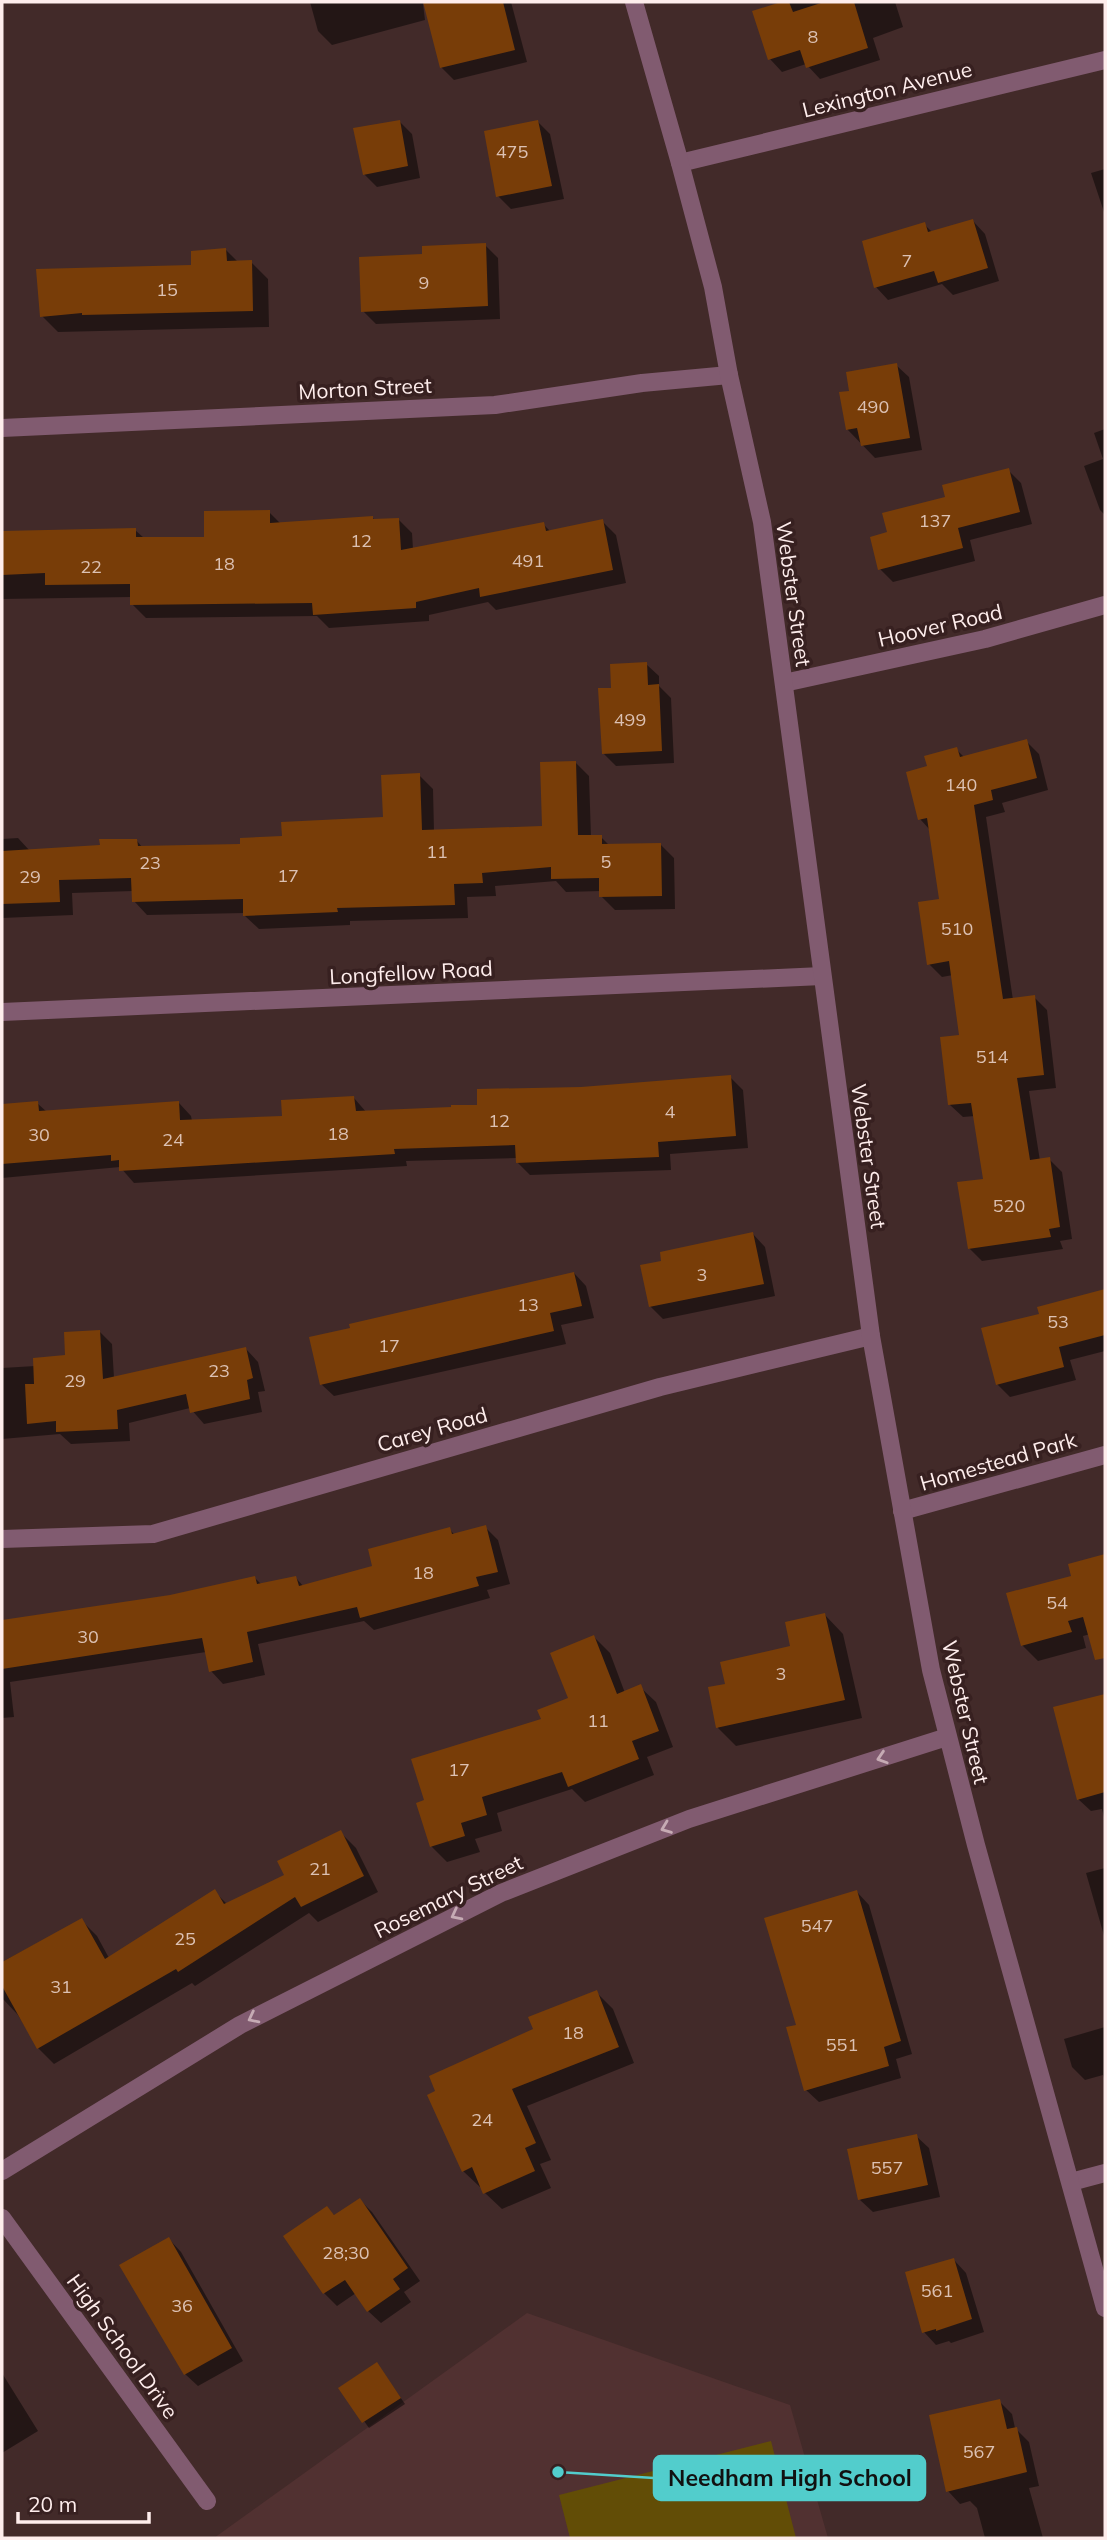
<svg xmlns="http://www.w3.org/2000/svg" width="1107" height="2540" font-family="Mulish,sans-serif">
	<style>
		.built { fill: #513131 }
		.green { fill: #624d06 }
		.shadow { fill: #0007 }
		.building { fill: #783d08 }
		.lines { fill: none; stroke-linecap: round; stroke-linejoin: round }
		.minor { stroke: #815b70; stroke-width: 18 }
		.tertiary { stroke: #815b70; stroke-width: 18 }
		.oneway { stroke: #c6abb4 }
		.labels { text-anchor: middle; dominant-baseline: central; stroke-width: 7; stroke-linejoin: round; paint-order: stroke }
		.number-label { font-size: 18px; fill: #dcc1b3 }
		.street-label { font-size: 21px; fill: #feedec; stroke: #372020 }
		.leader { fill: none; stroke: #52cdcc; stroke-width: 2.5 }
		.callout-dot { fill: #52cdcc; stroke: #372020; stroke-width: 2.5 }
		.callout { fill: #52cdcc; stroke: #52cdcc; stroke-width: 2.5 }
		.callout-label { font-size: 23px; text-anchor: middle; font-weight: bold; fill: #111 }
	</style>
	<rect width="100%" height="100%" fill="#422a29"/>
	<path class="built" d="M527 2313 790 2405 828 2538H214Z"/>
	<path class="green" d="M771 2441 796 2538H570L559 2495Z"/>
	<path class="shadow" d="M310 2H511L527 62 454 80 441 67 426 3 423 4 425 20 332 45 318 31Z
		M787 2H895L903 27 873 38 880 60 820 79 806 64 782 72 770 59 754 12Z
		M399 121 412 134 420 178 377 187 364 174Z
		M537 121 550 134 564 199 511 209 498 196Z
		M1105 169V215L1091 173Z
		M973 221 985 234 999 281 953 295 942 284 888 300 876 287 924 224 933 233Z
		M485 245 498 258 500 319 376 324 363 311 424 256Z
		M226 250 238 262H251L268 279 269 327 58 332 42 316 193 266Z
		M896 365 909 377 922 450 875 458 847 429 851 392Z
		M1105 429V515L1100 510 1084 466 1103 459 1094 433Z
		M1008 470 1021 483 1032 524 970 540 975 561 893 582 880 569 889 533 947 498Z
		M269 512 281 524 373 518 375 521 398 519 412 533 413 549 543 524 551 532 602 521 616 535 626 583 496 610 488 602 429 615V621L329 628 317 616 146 618 132 604V597L2 599V541L68 539 135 530 144 538H206Z
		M646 664 659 676V686L671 698 674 763 616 766 603 753 613 689Z
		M1026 741 1039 754 1048 790 1002 803 1005 812 986 817 1013 1000 1034 997 1047 1010 1056 1088 1029 1091 1040 1161 1049 1159 1062 1172 1072 1239 1060 1241 1063 1249 982 1261 969 1248 985 1180 975 1116 963 1117 950 1105 960 1037 953 975 942 977 929 964 941 901 930 830 920 819 929 767 956 749 965 758Z
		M576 763 589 776 591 837H601L610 846 661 845 674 858 675 909 615 910 601 896V891L566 892 556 881 495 886 496 896 467 897 468 918 350 921V925L259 929 245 916V913L147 915 134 901 133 891 72 893 73 915 2 918V839L18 838 30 851 101 847 137 841 143 848 242 845 384 818 419 775 433 789 434 831 543 828Z
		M730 1077 743 1090 748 1148 670 1154 671 1170 530 1175 517 1162V1158L406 1161 407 1166 134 1183 120 1167 2 1178V1106L37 1103 47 1112 179 1103 191 1116 192 1121 284 1118 354 1098 367 1113 479 1106 581 1089Z
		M753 1234 765 1247 775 1296 663 1319 650 1306Z
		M574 1273 586 1286 594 1318 561 1325 566 1344 334 1396 321 1384Z
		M1105 1291V1351L1070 1360 1076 1380 1010 1397 997 1384 1041 1315 1039 1308Z
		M99 1331 112 1344 114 1378 246 1349 258 1362 265 1391 258 1392 262 1412 204 1424 190 1408 129 1423 130 1441 71 1444 60 1434 2 1439V1368L35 1366 67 1357Z
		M485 1527 498 1540 510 1584 487 1590 490 1598 374 1630 364 1621 258 1644 265 1675 223 1684 211 1671 206 1652 10 1682 14 1717 2 1718V1625L59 1619 255 1578 262 1585 296 1578 304 1587 374 1568 449 1529 455 1535Z
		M1105 1556V1630L1083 1636 1086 1648 1038 1661 1022 1645 1073 1577 1070 1565Z
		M825 1615 843 1634 862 1718 736 1746 718 1728 727 1685 792 1648Z
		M594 1637 610 1653 625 1693 640 1687 656 1702 673 1747 647 1757 654 1775 585 1802 572 1789 497 1813 502 1831 475 1839 480 1852 447 1862 431 1846 543 1721 570 1699Z
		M1105 1695V1821L1102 1809 1091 1811 1078 1799 1055 1708Z
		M340 1832 356 1848 378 1892 318 1922 309 1913 195 1986 192 1983 54 2064 38 2048 18 2015 2 1998V1962L81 1920 97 1936 109 1958 214 1891 228 1905 286 1876Z
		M1105 1868V1939L1086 1873Z
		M857 1892 869 1905 912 2054 896 2059 901 2078 819 2102 806 2090 798 2026Z
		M596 1992 613 2009 634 2063 527 2106 551 2160 540 2164 551 2188 502 2209 485 2193 482 2186 480 2187 463 2171 535 2030Z
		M1105 2027V2081L1103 2075 1085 2080 1072 2067 1064 2039Z
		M916 2136 929 2148 940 2197 873 2212 860 2200Z
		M360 2200 372 2212 420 2281 404 2292 411 2302 381 2323 368 2311 356 2293 337 2306 324 2293 327 2208 335 2216Z
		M169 2239 181 2252 243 2361 198 2386 185 2374Z
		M954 2260 966 2273 984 2332 951 2343 949 2341 936 2345 924 2332Z
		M377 2364 405 2404 369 2428 341 2389Z
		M2 2373 38 2431 2 2453Z
		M999 2401 1012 2414 1015 2428 1029 2442 1039 2486 1029 2488 1043 2538H985L977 2508 970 2501 960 2504 948 2491Z"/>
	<path class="building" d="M423 2H503L515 50 440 68Z
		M781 2H789L793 12 824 2H854L868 48 806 68 800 50 768 60 752 11Z
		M400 120 408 166 363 175 353 128Z
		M538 120 552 186 496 197 484 131Z
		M973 219 988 268 938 283 934 271 874 288 862 241 925 222 928 232Z
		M486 243 488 306 361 312 359 257 422 254V246Z
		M226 248 227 261 252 260 253 311 82 315V313L40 317 36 269 191 265V251Z
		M897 363 910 438 861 446 857 428 846 430 839 392 849 391 846 372Z
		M1009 468 1020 512 958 528 963 548 878 570 870 537 887 532 882 513 945 497 942 485Z
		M270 510V523L373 516V519L399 518 401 550 544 522 546 531 603 519 613 570 480 597 479 588 416 602V608L313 615 312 603 130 605V584L45 585V573L2 575V531L136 528V537H204V511Z
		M647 662 648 685 659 684 662 751 602 754 598 688H611L610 664Z
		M1027 739 1037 778 991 790 993 800 974 805 1003 999 1035 995 1044 1075 1017 1078 1030 1160 1050 1157 1060 1227 1049 1229 1051 1237 968 1249 957 1182 983 1179 971 1103 948 1105 940 1037 959 1035 949 961 927 965 918 902 939 899 927 818 918 820 906 772 927 766 924 756 957 747 960 757Z
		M576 761 578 835H602V844L661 843 662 896 599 897V878L551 879V867L482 873 483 883 454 884 455 905 337 908 338 912 243 916V899L132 902 131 878 59 880 60 902 2 904V851L100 845 99 839H137L138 846 240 844V838L282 836 281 822 383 817 381 775 420 773 422 830 542 826 540 762Z
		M731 1075 736 1136 658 1142 659 1157 516 1163 515 1145 394 1149 395 1154 119 1171V1160L111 1161V1155L2 1164V1104L38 1101 39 1111 179 1101 180 1120 282 1116 281 1100 354 1096 356 1111 451 1107V1105H477V1089L581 1087Z
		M753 1232 764 1284 649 1307 640 1265 661 1261 660 1252Z
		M574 1272 582 1306 550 1313 554 1331 320 1385 309 1337 350 1328 349 1324Z
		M1105 1289V1335L1059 1347 1064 1367 996 1385 981 1328 1039 1314 1037 1307Z
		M100 1330 103 1379 246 1347 253 1378 247 1380 250 1399 190 1413 186 1394 117 1410 118 1429 56 1432V1421L27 1424 25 1384H34L33 1358 65 1355 64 1332Z
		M486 1525 498 1572 476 1577 479 1586 360 1618 357 1607 247 1632 253 1662 209 1672 202 1638 2 1669V1620L170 1595 255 1576 257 1584 296 1576 299 1586 372 1566 368 1549 450 1527 452 1534Z
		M1105 1554V1658L1095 1660 1083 1617 1068 1621 1072 1632 1021 1646 1006 1593 1071 1576 1068 1564Z
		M825 1613 845 1700 716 1728 708 1687 725 1684 720 1662 790 1646 785 1622Z
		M594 1635 617 1694 641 1684 659 1731 632 1741 639 1759 568 1787 562 1772 482 1797 487 1815 461 1823 465 1836 430 1847 416 1803 424 1800 411 1759 541 1719 537 1710 568 1698 550 1653Z
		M1105 1694V1792L1077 1800 1053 1707Z
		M341 1830 364 1876 301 1907 295 1897 178 1972 176 1969 37 2049 2 1986V1962L82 1918 105 1959 215 1889 224 1904 284 1875 277 1861Z
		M857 1890 901 2041 884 2047 889 2066 804 2091 786 2027 796 2025 764 1918Z
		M597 1990 619 2047 512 2089 536 2143 525 2148 535 2171 483 2194 472 2167 462 2172 427 2095 435 2091 429 2076 533 2029 528 2017Z
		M917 2134 928 2185 858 2200 847 2149Z
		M360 2198 408 2268 393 2279 400 2289 367 2312 345 2280 323 2294 283 2236 327 2206 334 2215Z
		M169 2237 232 2348 184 2375 119 2265Z
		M954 2258 972 2319 936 2331V2329L922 2333 905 2272Z
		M377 2362 401 2398 362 2423 338 2388Z
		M1000 2399 1007 2429 1017 2427 1027 2472 946 2492 929 2415Z"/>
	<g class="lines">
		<path class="minor" d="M680 163 1105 60
			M2 428 495 405 642 383 729 375
			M784 683 985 639 1105 605
			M2 1012 822 976
			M902 1511 1105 1455
			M2 1539 153 1534 660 1387 871 1336
			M1071 2182 1105 2173
			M2 2218 207 2501"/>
		<path class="tertiary" d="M634 2 680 163 713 287 729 375 762 522 871 1336 931 1670 976 1845 1105 2308
			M2 2171 240 2025 501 1893 689 1819 947 1737"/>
	</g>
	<defs><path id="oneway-chevron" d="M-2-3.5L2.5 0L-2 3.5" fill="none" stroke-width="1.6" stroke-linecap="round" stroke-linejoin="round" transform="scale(1.75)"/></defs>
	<g class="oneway">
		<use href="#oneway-chevron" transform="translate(882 1758) rotate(162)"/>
		<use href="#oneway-chevron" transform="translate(666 1828) rotate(159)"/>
		<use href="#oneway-chevron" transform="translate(456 1915) rotate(153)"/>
		<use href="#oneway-chevron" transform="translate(253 2018) rotate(153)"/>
	</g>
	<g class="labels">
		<g class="number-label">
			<text x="813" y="36">8</text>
			<text x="512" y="151">475</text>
			<text x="907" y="260">7</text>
			<text x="424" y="282">9</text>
			<text x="167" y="289">15</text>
			<text x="873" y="406">490</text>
			<text x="935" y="520">137</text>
			<text x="361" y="540">12</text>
			<text x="528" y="560">491</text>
			<text x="224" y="563">18</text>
			<text x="91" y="566">22</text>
			<text x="630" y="719">499</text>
			<text x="961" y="784">140</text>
			<text x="437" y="851">11</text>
			<text x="606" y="861">5</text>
			<text x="150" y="862">23</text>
			<text x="288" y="875">17</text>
			<text x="30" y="876">29</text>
			<text x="957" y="928">510</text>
			<text x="992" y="1056">514</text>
			<text x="670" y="1111">4</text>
			<text x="499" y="1120">12</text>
			<text x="338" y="1133">18</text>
			<text x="39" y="1134">30</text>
			<text x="173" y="1139">24</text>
			<text x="1009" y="1205">520</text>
			<text x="702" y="1274">3</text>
			<text x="528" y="1304">13</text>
			<text x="1058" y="1321">53</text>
			<text x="389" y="1345">17</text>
			<text x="219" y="1370">23</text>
			<text x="75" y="1380">29</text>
			<text x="423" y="1572">18</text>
			<text x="1057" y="1602">54</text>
			<text x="88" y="1636">30</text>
			<text x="781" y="1673">3</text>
			<text x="598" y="1720">11</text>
			<text x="459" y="1769">17</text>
			<text x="320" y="1868">21</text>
			<text x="817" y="1925">547</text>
			<text x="185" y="1938">25</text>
			<text x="61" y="1986">31</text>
			<text x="573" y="2032">18</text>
			<text x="842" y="2044">551</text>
			<text x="482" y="2119">24</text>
			<text x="887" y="2167">557</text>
			<text x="346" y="2252">28;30</text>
			<text x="937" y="2290">561</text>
			<text x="182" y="2305">36</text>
			<text x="979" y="2451">567</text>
		</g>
		<g class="street-label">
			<text transform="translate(887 89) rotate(-14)">Lexington Avenue</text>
			<text transform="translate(365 388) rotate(-3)">Morton Street</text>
			<text transform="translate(794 594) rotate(82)">Webster Street</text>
			<text transform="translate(940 625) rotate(-13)">Hoover Road</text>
			<text transform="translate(411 972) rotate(-3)">Longfellow Road</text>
			<text transform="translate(869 1156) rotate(82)">Webster Street</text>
			<text transform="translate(432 1429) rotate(-16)">Carey Road</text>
			<text transform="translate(998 1461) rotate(-16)">Homestead Park</text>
			<text transform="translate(966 1712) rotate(77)">Webster Street</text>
			<text transform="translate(448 1896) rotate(-26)">Rosemary Street</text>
			<text transform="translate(123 2346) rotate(54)">High School Drive</text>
		</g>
	</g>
	<path class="leader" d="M558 2472L654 2478"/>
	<circle class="callout-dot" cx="558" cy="2472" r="7"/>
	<rect class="callout" x="654" y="2456" width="271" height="44" rx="7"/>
	<g class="callout-label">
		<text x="790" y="2486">Needham High School</text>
	</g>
	<rect width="1107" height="2540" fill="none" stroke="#feedec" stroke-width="7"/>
	<path d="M18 2512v10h131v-10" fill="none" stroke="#feedec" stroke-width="3.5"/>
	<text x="28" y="2512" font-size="21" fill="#feedec" stroke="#372020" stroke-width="5" paint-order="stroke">20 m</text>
</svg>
